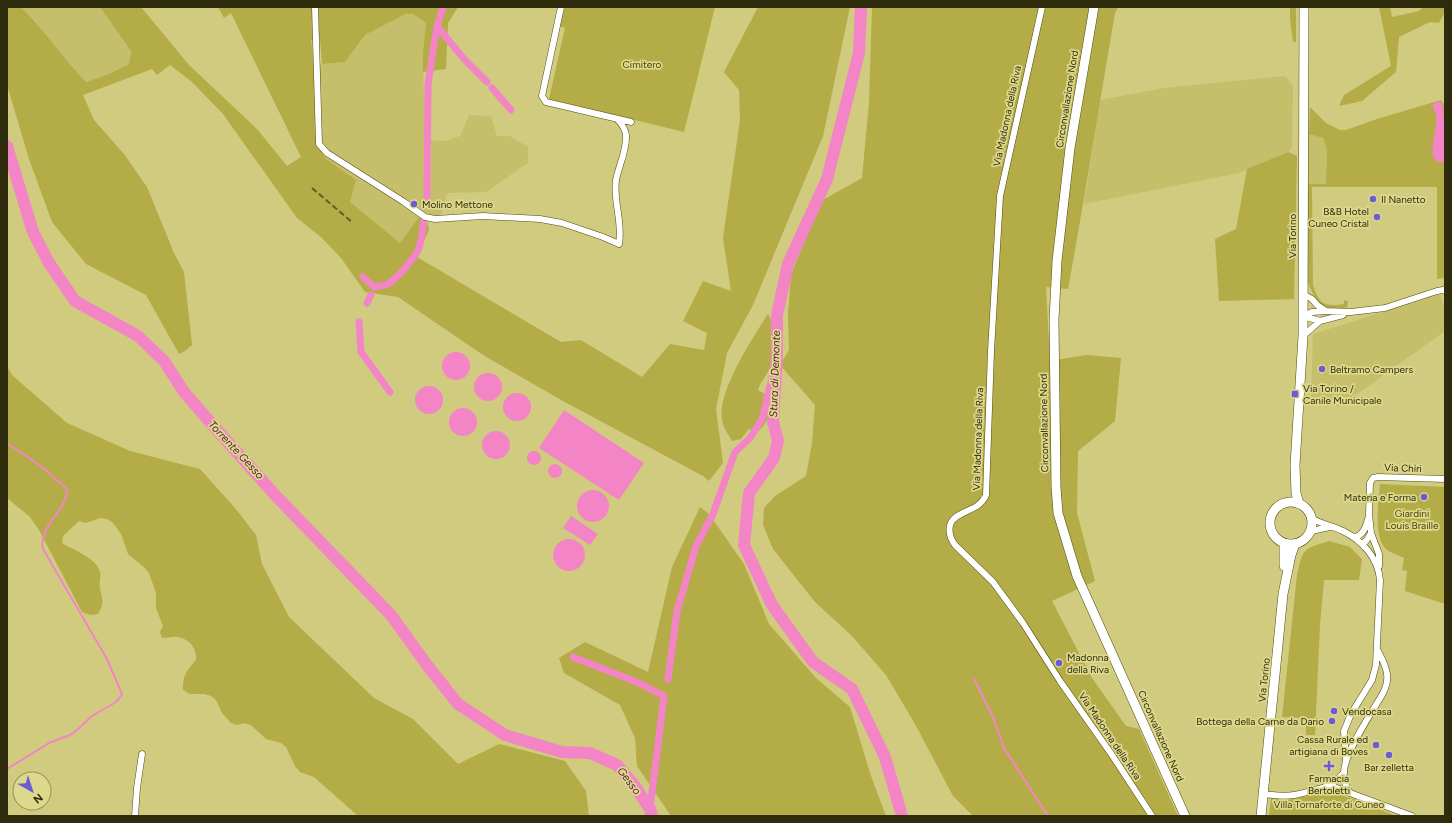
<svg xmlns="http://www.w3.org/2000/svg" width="1452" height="823" font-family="Figtree,sans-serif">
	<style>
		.built { fill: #c5be6a }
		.green { fill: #b4ac46 }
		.water { fill: #f385c7 }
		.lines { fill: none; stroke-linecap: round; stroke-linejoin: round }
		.stream { stroke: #f385c7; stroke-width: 2 }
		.canal { stroke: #f385c7; stroke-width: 7 }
		.river { stroke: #f385c7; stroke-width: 12 }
		.minor-casing { stroke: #504b0f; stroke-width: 7 }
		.primary-casing { stroke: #504b0f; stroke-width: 10 }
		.minor { stroke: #fff; stroke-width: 6 }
		.primary { stroke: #fff; stroke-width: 9 }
		.rail { stroke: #5f5c2e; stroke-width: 2; stroke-dasharray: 6 3; stroke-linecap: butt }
		.poi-dot { fill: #6b5bd5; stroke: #ddd88c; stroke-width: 1.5 }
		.labels { text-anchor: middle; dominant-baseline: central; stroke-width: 3.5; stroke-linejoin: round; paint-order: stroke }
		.park-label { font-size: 10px; fill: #48430a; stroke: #ddd88c }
		.street-label { font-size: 10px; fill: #2e2c0c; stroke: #ddd88c }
		.poi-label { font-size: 10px; fill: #2e2c0c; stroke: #ddd88c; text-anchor: start }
		.water-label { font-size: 11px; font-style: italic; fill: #591642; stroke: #ddd88c }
	</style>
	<rect width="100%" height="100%" fill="#d0cb7f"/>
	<path class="built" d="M21 7H100L131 51 129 64 109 74 85 82 70 66 37 23Z
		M407 14H413L426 23 423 52V72L426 140 445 141 460 136 469 115 491 116 497 136H510L528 147V163L486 192 447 193 441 216 424 219 419 217 400 243 350 202 356 180 326 159 316 144 314 64H322L345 62 365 35Z
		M1285 76 1293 85 1292 147 1288 152 1239 173 1084 204 1100 100 1164 88Z
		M1307 133 1323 138 1327 149 1326 184H1307Z
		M1440 294 1445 309V331L1339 407 1311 399 1313 334Z"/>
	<path class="green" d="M7 7H21C45 30 62 58 86 82L109 74 129 64 131 51 100 7H141L189 65 257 129 287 166 301 157 231 13 224 18 218 7H458L448 23 446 69 423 72V52L426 23 413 14H406L365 35 345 62 322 64 320 38 311 40 314 64 316 144 326 159 356 180 350 202 400 243 419 217 427 221 429 230 417 257 561 342 581 340 642 377 670 344 704 350 707 333 683 321 703 281 731 291 723 238 740 120 739 90 724 72 758 7H850L823 136 753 305 727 353 716 409 723 463 709 481 703 476 563 401 483 355 398 297 365 292 341 258 321 237 297 218 223 114 192 82 170 65 157 75 152 69 83 95 94 120 124 154 147 187 174 253 184 272 192 345 185 351 179 354 146 295 86 264 52 222 29 159 7 85Z
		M565 7H715L684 132 549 99 565 28 560 26Z
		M872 7H1118L1115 13C1099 105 1085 197 1068 289L1046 287 1050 361 1086 355 1121 358 1115 421 1078 451 1077 513 1095 581 1052 601 1092 678 1126 726 1139 729 1178 816H973L953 796 915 724 886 675 852 636 815 602 773 549 763 525 764 508 775 496 806 476 812 443 815 405 780 365 789 350 788 314 791 274 821 201 862 178 869 102Z
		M1290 7H1296V42H1293L1290 19Z
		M1379 7H1390L1392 17 1419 11 1423 7H1445V12L1439 23 1430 22 1399 37 1396 72 1362 101 1339 106 1344 95 1391 66Z
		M1441 100 1445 107V282L1443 278 1437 279V187H1312L1313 285C1319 304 1324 307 1344 304V300L1348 302 1347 307C1322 313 1314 300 1307 279V184H1326L1327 149 1323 138 1309 134 1310 107 1326 123 1340 130H1346L1377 119Z
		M1288 152 1297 156 1294 299 1219 301 1215 239 1236 229 1247 169Z
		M768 314C777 328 772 340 771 356 771 359 772 365 770 368 767 376 761 380 758 390L765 394C770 411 772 420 756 433L749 429 741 439 732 441C728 434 723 427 722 419 717 392 753 337 768 314Z
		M7 366 12 375 67 423 130 451 200 469 235 508 256 535 262 564 289 617 374 698 413 719 458 764 499 744 565 761 586 791 589 816H358L314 777 300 772 295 766 286 747 281 743 266 739 251 725 244 723 237 725 231 723 222 713 216 700 211 696 204 694H190L183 690C182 677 187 670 196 660 197 649 190 639 178 637 174 636 167 638 162 638L160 632 163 626 156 608V593L149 573 145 568 128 554 121 534 113 523 107 519 100 518 86 523 79 521 63 536 62 543C73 550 97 558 100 572 101 577 99 582 100 588 102 600 105 602 98 614L90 615 82 612 39 530 30 517 7 498Z
		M1380 484 1445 487V604L1405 591 1407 571 1402 570 1404 558C1399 555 1389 553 1385 548 1373 535 1379 501 1380 484Z
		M700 507 709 514 744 564 769 624 816 678 850 707 871 776 886 816H671L637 766 635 738 620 705 564 673 559 658 585 642 648 672 672 567Z
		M1329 541 1350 547 1362 559 1359 580H1324L1320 624 1315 735H1306V718L1282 717 1297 575C1303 548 1303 549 1329 541Z
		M1330 792 1357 800 1396 816H1269L1271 798 1287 800Z"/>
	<path class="water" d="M1440 101 1443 106V115L1445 117V162H1439C1437 161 1435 160 1434 158 1429 151 1438 126 1436 116 1435 111 1433 109 1433 104Z
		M442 366a14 14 0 1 1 28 0a14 14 0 1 1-28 0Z
		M474 387a14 14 0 1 1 28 0a14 14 0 1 1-28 0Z
		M415 400a14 14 0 1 1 28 0a14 14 0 1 1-28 0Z
		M503 407a14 14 0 1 1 28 0a14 14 0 1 1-28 0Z
		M449 422a14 14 0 1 1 28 0a14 14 0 1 1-28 0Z
		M564 410 644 463 619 500 539 448Z
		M482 445a14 14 0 1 1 28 0a14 14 0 1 1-28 0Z
		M527 458a7 7 0 1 1 14 0a7 7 0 1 1-14 0Z
		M548 471a7 7 0 1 1 14 0a7 7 0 1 1-14 0Z
		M577 506a16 16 0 1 1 32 0a16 16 0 1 1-32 0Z
		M571 516 598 534 590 545 563 528Z
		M553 555a16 16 0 1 1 32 0a16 16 0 1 1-32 0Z"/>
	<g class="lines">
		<path class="stream" d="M7 443 42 467 67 489C68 510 38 526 43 549L107 659 122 694 121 696 116 702 92 716 77 730 70 735 49 743 7 769
			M974 679 993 717 1004 748 1048 816"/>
		<path class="canal" d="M443 7 437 26 464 59 487 82
			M492 88 511 110
			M427 197 428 84 437 26
			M363 277 374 287C378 286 383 286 386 285 396 280 413 260 418 250 422 242 422 230 424 220
			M367 303 371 295
			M359 322 361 352 390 392
			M573 657 639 683 664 696 650 809
			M668 679 677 611 696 546 713 514 735 452 750 438 762 419 777 357"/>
		<path class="river" d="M861 7 859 53 827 179 788 264 777 315V357L773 422 778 441 774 458 749 493 744 545 772 605 813 662 852 689 885 757 902 816
			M7 146 33 232 49 263 75 301 138 336 164 361 184 392 217 430 276 496 391 615 427 665 458 704 505 735 562 752 590 753 617 765 634 785 650 809 652 816"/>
		<defs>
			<path id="minor" d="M315 7 319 144 327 153 404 202 425 217 435 219 483 216 540 219 562 223 603 237 619 244C623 223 613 201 616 180 619 165 627 150 626 135 625 128 622 124 617 119
				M561 7 542 96 546 102 631 122
				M1042 7 1000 196 991 351 986 495C980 509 967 509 956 517 946 524 949 537 955 545L993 582 1023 623 1060 681 1112 755 1152 816
				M1303 294 1312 299 1317 305 1326 311 1351 312 1385 308 1437 291 1443 290 1445 291
				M1303 316 1312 312 1326 311
				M1303 316 1320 321
				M1303 336 1320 321 1343 315
				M1311 518C1321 524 1333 526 1343 531 1363 541 1378 558 1380 580L1376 665 1372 680 1351 714 1344 731 1346 761
				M1311 531 1330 527
				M1371 533 1379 554V566
				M1355 538C1364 533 1365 529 1368 519
				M1362 544 1366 541 1371 533 1369 514 1370 483 1373 478 1378 477 1445 479
				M1326 786 1334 782 1344 773
				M1350 793C1346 787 1343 780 1344 772 1344 756 1365 723 1374 708 1380 698 1389 687 1387 674 1386 665 1381 657 1377 649
				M1263 794C1273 795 1284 797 1294 795 1308 793 1320 786 1334 787L1412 816
				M135 816 137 788 142 754"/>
			<path id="primary" d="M1094 7 1070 148 1057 261 1054 320 1056 487 1058 513 1077 576 1185 816
				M1270 523a21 21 0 1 1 42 0a21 21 0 1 1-42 0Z
				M1299 504 1296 493 1295 465 1303 336 1304 7
				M1284 566V543
				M1261 816 1283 594 1291 555 1295 544"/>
		</defs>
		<use href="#minor" class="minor-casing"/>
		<use href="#primary" class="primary-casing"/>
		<use href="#minor" class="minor"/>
		<use href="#primary" class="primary"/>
		<path class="rail" d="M312 188 353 223"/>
	</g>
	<g class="poi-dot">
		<circle cx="1373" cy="199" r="4"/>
		<circle cx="414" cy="204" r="4"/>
		<circle cx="1377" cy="217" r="4"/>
		<circle cx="1322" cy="369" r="4"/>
		<rect x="1291" y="390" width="8" height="8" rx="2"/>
		<circle cx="1424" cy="497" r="4"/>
		<circle cx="1059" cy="663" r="4"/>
		<circle cx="1334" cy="711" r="4"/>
		<circle cx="1332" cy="721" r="4"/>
		<circle cx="1376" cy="745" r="4"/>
		<circle cx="1389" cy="755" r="4"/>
		<path d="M1327 760h4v4h4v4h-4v4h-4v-4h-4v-4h4z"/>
	</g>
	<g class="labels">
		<g class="park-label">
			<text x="642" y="64">Cimitero</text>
			<text x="1412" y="513">Giardini<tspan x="1412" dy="12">Louis Braille</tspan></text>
			<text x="1329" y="804">Villa Tornaforte di Cuneo</text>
		</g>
		<g class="street-label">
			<text transform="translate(1067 99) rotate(-81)">Circonvallazione Nord</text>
			<text transform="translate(1007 116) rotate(-78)">Via Madonna della Riva</text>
			<text transform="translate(1292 236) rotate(-90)">Via Torino</text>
			<text transform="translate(1044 423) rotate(-91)">Circonvallazione Nord</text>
			<text transform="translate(978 439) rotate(-88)">Via Madonna della Riva</text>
			<text transform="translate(1403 468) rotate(2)">Via Chiri</text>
			<text transform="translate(1264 680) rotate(-84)">Via Torino</text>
			<text transform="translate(1110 736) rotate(56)">Via Madonna della Riva</text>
			<text transform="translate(1161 736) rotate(66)">Circonvallazione Nord</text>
		</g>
		<g class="poi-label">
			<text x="1381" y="199">Il Nanetto</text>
			<text x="422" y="204">Molino Mettone</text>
			<text x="1369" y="211" text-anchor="end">B&amp;B Hotel<tspan x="1369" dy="12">Cuneo Cristal</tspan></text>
			<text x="1330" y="369">Beltramo Campers</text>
			<text x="1303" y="388">Via Torino /<tspan x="1303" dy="12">Canile Municipale</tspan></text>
			<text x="1416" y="497" text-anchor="end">Materia e Forma</text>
			<text x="1067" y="657">Madonna<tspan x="1067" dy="12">della Riva</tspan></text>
			<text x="1342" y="711">Vendocasa</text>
			<text x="1324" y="721" text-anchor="end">Bottega della Carne da Dario</text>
			<text x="1368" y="739" text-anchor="end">Cassa Rurale ed<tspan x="1368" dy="12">artigiana di Boves</tspan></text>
			<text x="1389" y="767" text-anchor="middle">Bar zelletta</text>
			<text x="1329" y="778" text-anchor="middle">Farmacia<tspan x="1329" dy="12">Bertoletti</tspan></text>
		</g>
		<g class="water-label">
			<text transform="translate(775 374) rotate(-88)">Stura di Demonte</text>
			<text transform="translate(236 450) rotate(47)">Torrente Gesso</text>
			<text transform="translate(629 781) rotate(53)">Gesso</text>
		</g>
	</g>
	<rect width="1452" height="823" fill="none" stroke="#2e2c0c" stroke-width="16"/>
	<g transform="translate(32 791) rotate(141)"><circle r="19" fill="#ddd88c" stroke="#979359"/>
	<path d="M0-3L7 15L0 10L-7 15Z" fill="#6b5bd5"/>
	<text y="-6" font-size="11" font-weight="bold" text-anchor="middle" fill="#2e2c0c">N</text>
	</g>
</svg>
